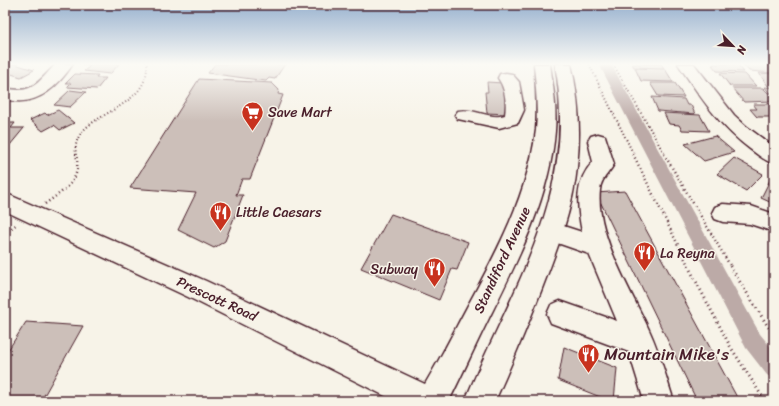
<svg xmlns="http://www.w3.org/2000/svg" width="779" height="406" font-family="Sriracha,sans-serif">
	<style>
		.lines { fill: none; stroke-linecap: round; stroke-linejoin: round }
		.canal { fill: #bcaaa7; fill-rule: evenodd }
		.building { fill: #ccbfb9; stroke: #4a1f2b }
		.minor-casing { stroke: #4a1f2b; stroke-width: 3 }
		.major-casing { stroke: #4a1f2b; stroke-width: 3 }
		.path-far2 { stroke: #4a1f2b; stroke-width: 2; stroke-dasharray: 1 2.5; stroke-linecap: butt }
		.path-far1 { stroke: #4a1f2b; stroke-width: 2.5; stroke-dasharray: 1 3; stroke-linecap: butt }
		.path { stroke: #4a1f2b; stroke-width: 3; stroke-dasharray: 1 3.5; stroke-linecap: butt }
		.minor { fill: #f7f3e8; fill-rule: evenodd }
		.major { fill: #f7f3e8; fill-rule: evenodd }
		.labels { text-anchor: middle; dominant-baseline: central; stroke-width: 3; stroke-linejoin: round; paint-order: stroke }
		.poi-label { font-size: 14px; fill: #4a1f2b; stroke: #f7f3e8; text-anchor: start }
		.street-label { font-size: 14px; fill: #4a1f2b; stroke: #f7f3e8 }
		.near-poi-label { font-size: 17px; fill: #4a1f2b; stroke: #f7f3e8; text-anchor: start }
	</style>
	<rect width="100%" height="100%" fill="#f7f3e8"/>
	<filter id="ink" filterUnits="userSpaceOnUse"><feTurbulence type="fractalNoise" baseFrequency=".025" numOctaves="2"/><feDisplacementMap in="SourceGraphic" scale="8" xChannelSelector="R" yChannelSelector="G"/><feConvolveMatrix kernelMatrix="1 2 1 2 8 2 1 2 1" color-interpolation-filters="sRGB"/></filter>
	<g filter="url(#ink)">
		<g class="lines">
			<path class="canal" d="M599 64H611L760 334 774 351V379L767 375 746 348Z"/>
		</g>
		<path class="building" d="M5 64H15L34 70 21 77 5 72Z
			M84 64H119L110 74 84 71 90 66 82 65Z
			M215 64H285L275 79 269 78 266 81 208 73Z
			M632 64H661L664 68 634 67Z
			M713 64H737L744 72 717 71 712 65H714Z
			M743 64H771L774 66V73L749 71Z
			M635 68 665 69 673 82 641 81Z
			M720 73 745 74 756 86H730Z
			M759 73 774 74V86H768Z
			M75 74 98 75 96 78H106L97 89 67 87 71 83H66Z
			M199 79 272 83 279 90 278 94 283 95 250 179H242L236 195H243L225 241 214 248 178 230 196 193 130 188Z
			M487 82 503 83 507 114 487 113 485 92H488Z
			M650 83H675L684 97 658 96Z
			M765 87 774 88V93H769Z
			M732 88H763L774 99V101L744 102Z
			M70 90 86 92 70 107 54 105Z
			M652 97 684 99 687 105H691L695 114 658 111Z
			M753 104H774V117H757L750 109H757Z
			M58 110 74 123 60 130 54 125 43 131 30 120 45 113 47 115Z
			M664 113 700 115 709 131 682 130 679 125 669 124Z
			M5 123H15L11 128H24L5 151Z
			M715 136 734 152 704 161 685 144Z
			M734 158 763 174 746 191 717 174Z
			M772 176 774 177V204L761 198Z
			M625 191 739 401H697L596 193Z
			M391 214 468 242 457 270 452 269 439 300 361 268Z
			M26 322 83 326 41 401H5V355Z
			M564 347 617 368 614 401H610L558 380Z"/>
		<g class="lines">
			<defs>
				<path id="minor" d="M56 64H73C57 88 35 108 5 99V88C33 95 38 82 56 64Z
					M678 64H694L734 115 747 127 774 147V164C765 161 758 155 750 149 719 126 700 96 678 64Z
					M506 73 512 74 519 82 524 110 518 123 499 128 458 119 455 115 458 111C473 107 489 120 505 115 507 102 505 88 498 78L500 74Z
					M598 134 605 136 614 164C609 174 601 178 600 190 595 234 632 292 650 332 660 354 666 378 674 401H644L629 352 551 323 547 314 551 305 560 301 617 321 589 254 543 238 539 231 543 224 551 222 582 232C577 207 574 181 593 162L588 141 591 136Z
					M723 204 751 206 774 214V232L750 224 723 222 715 219 712 213 715 207Z"/>
				<path id="major" d="M534 64H550C553 86 557 108 555 131 550 196 519 258 490 316 476 344 463 373 449 401H395L188 297 5 211V193L206 281 425 384C440 359 453 333 467 307 497 252 528 194 536 130 538 108 536 86 534 64Z
					M555 64H571C579 98 581 132 577 167 573 208 558 247 543 286 528 325 512 363 495 401H465C512 287 579 195 555 64Z"/>
			</defs>
			<use href="#minor" class="minor-casing"/>
			<use href="#major" class="major-casing"/>
			<path class="path-far2" d="M589 64 634 155
				M613 64 665 155
				M76 155C69 111 149 115 147 64"/>
			<path class="path-far1" d="M633 154 689 267
				M664 154 731 267
				M45 204C65 189 82 182 76 154
				M5 233 17 224"/>
			<path class="path" d="M688 266 730 346 765 401
				M730 266 774 336"/>
			<use href="#minor" class="minor"/>
			<use href="#major" class="major"/>
		</g>
	</g>
	<linearGradient id="sky" x2="0" y2="1"><stop stop-color="#96b0ce"/><stop offset="0.53" stop-color="#fbfaf5"/><stop offset="1" stop-color="#fbfaf5" stop-opacity="0"/></linearGradient>
	<rect width="779" height="121" fill="url(#sky)"/>
	<defs>
		<symbol id="supermarket-pin" viewBox="-11 -11 22 30"><path d="M0 17L-7.5 6A9.5 9.5 0 1 1 7.5 6Z" fill="#c8321e" stroke="#f7f3e8"/><path d="M-6-5.5h2.5l.6 2H6L4.5 2H-2.5L-4.4-4H-6ZM-1.5 3.2a1.3 1.3 0 1 0 .1 0ZM3 3.2a1.3 1.3 0 1 0 .1 0Z" fill="#fff"/></symbol>
		<symbol id="restaurant-pin" viewBox="-11 -11 22 30"><path d="M0 17L-7.5 6A9.5 9.5 0 1 1 7.5 6Z" fill="#c8321e" stroke="#f7f3e8"/><path d="M-5-6h1v4h1v-4h1v4h1v-4h1v5L-1.5 .5V6h-2V.5L-5-1ZM5-6V6H3V1.5H1.5Q1.5-4 5-6Z" fill="#fff"/></symbol>
	</defs>
	<g fill-rule="evenodd">
		<use href="#supermarket-pin" x="240" y="100" width="25" height="34"/>
		<use href="#restaurant-pin" x="208" y="200" width="25" height="34"/>
		<use href="#restaurant-pin" x="632" y="240" width="25" height="34"/>
		<use href="#restaurant-pin" x="422" y="256" width="25" height="34"/>
		<use href="#restaurant-pin" x="576" y="342" width="25" height="34"/>
	</g>
	<g class="labels">
		<g class="poi-label">
			<text x="268" y="112">Save Mart</text>
			<text x="236" y="212">Little Caesars</text>
			<text x="660" y="253">La Reyna</text>
			<text x="418" y="269" text-anchor="end">Subway</text>
		</g>
		<g class="street-label">
			<text transform="translate(502 260) rotate(-65)">Standiford Avenue</text>
			<text transform="translate(217 299) rotate(25)">Prescott Road</text>
		</g>
		<g class="near-poi-label">
			<text x="604" y="354">Mountain Mike's</text>
		</g>
	</g>
	<rect width="779" height="406" fill="none" stroke="#f7f3e8" stroke-width="20"/>
	<rect x="10" y="10" width="759" height="386" fill="none" stroke="#4a1f2b" stroke-width="1.5" filter="url(#ink)"/>
	<g transform="translate(733 46) rotate(115)" stroke="#f7f3e8" stroke-width="3" paint-order="stroke">
	<path d="M0-3L7 15L0 10L-7 15Z" fill="#4a1f2b"/>
	<text y="-6" font-size="11" font-weight="bold" text-anchor="middle" fill="#4a1f2b">N</text>
	</g>
</svg>
